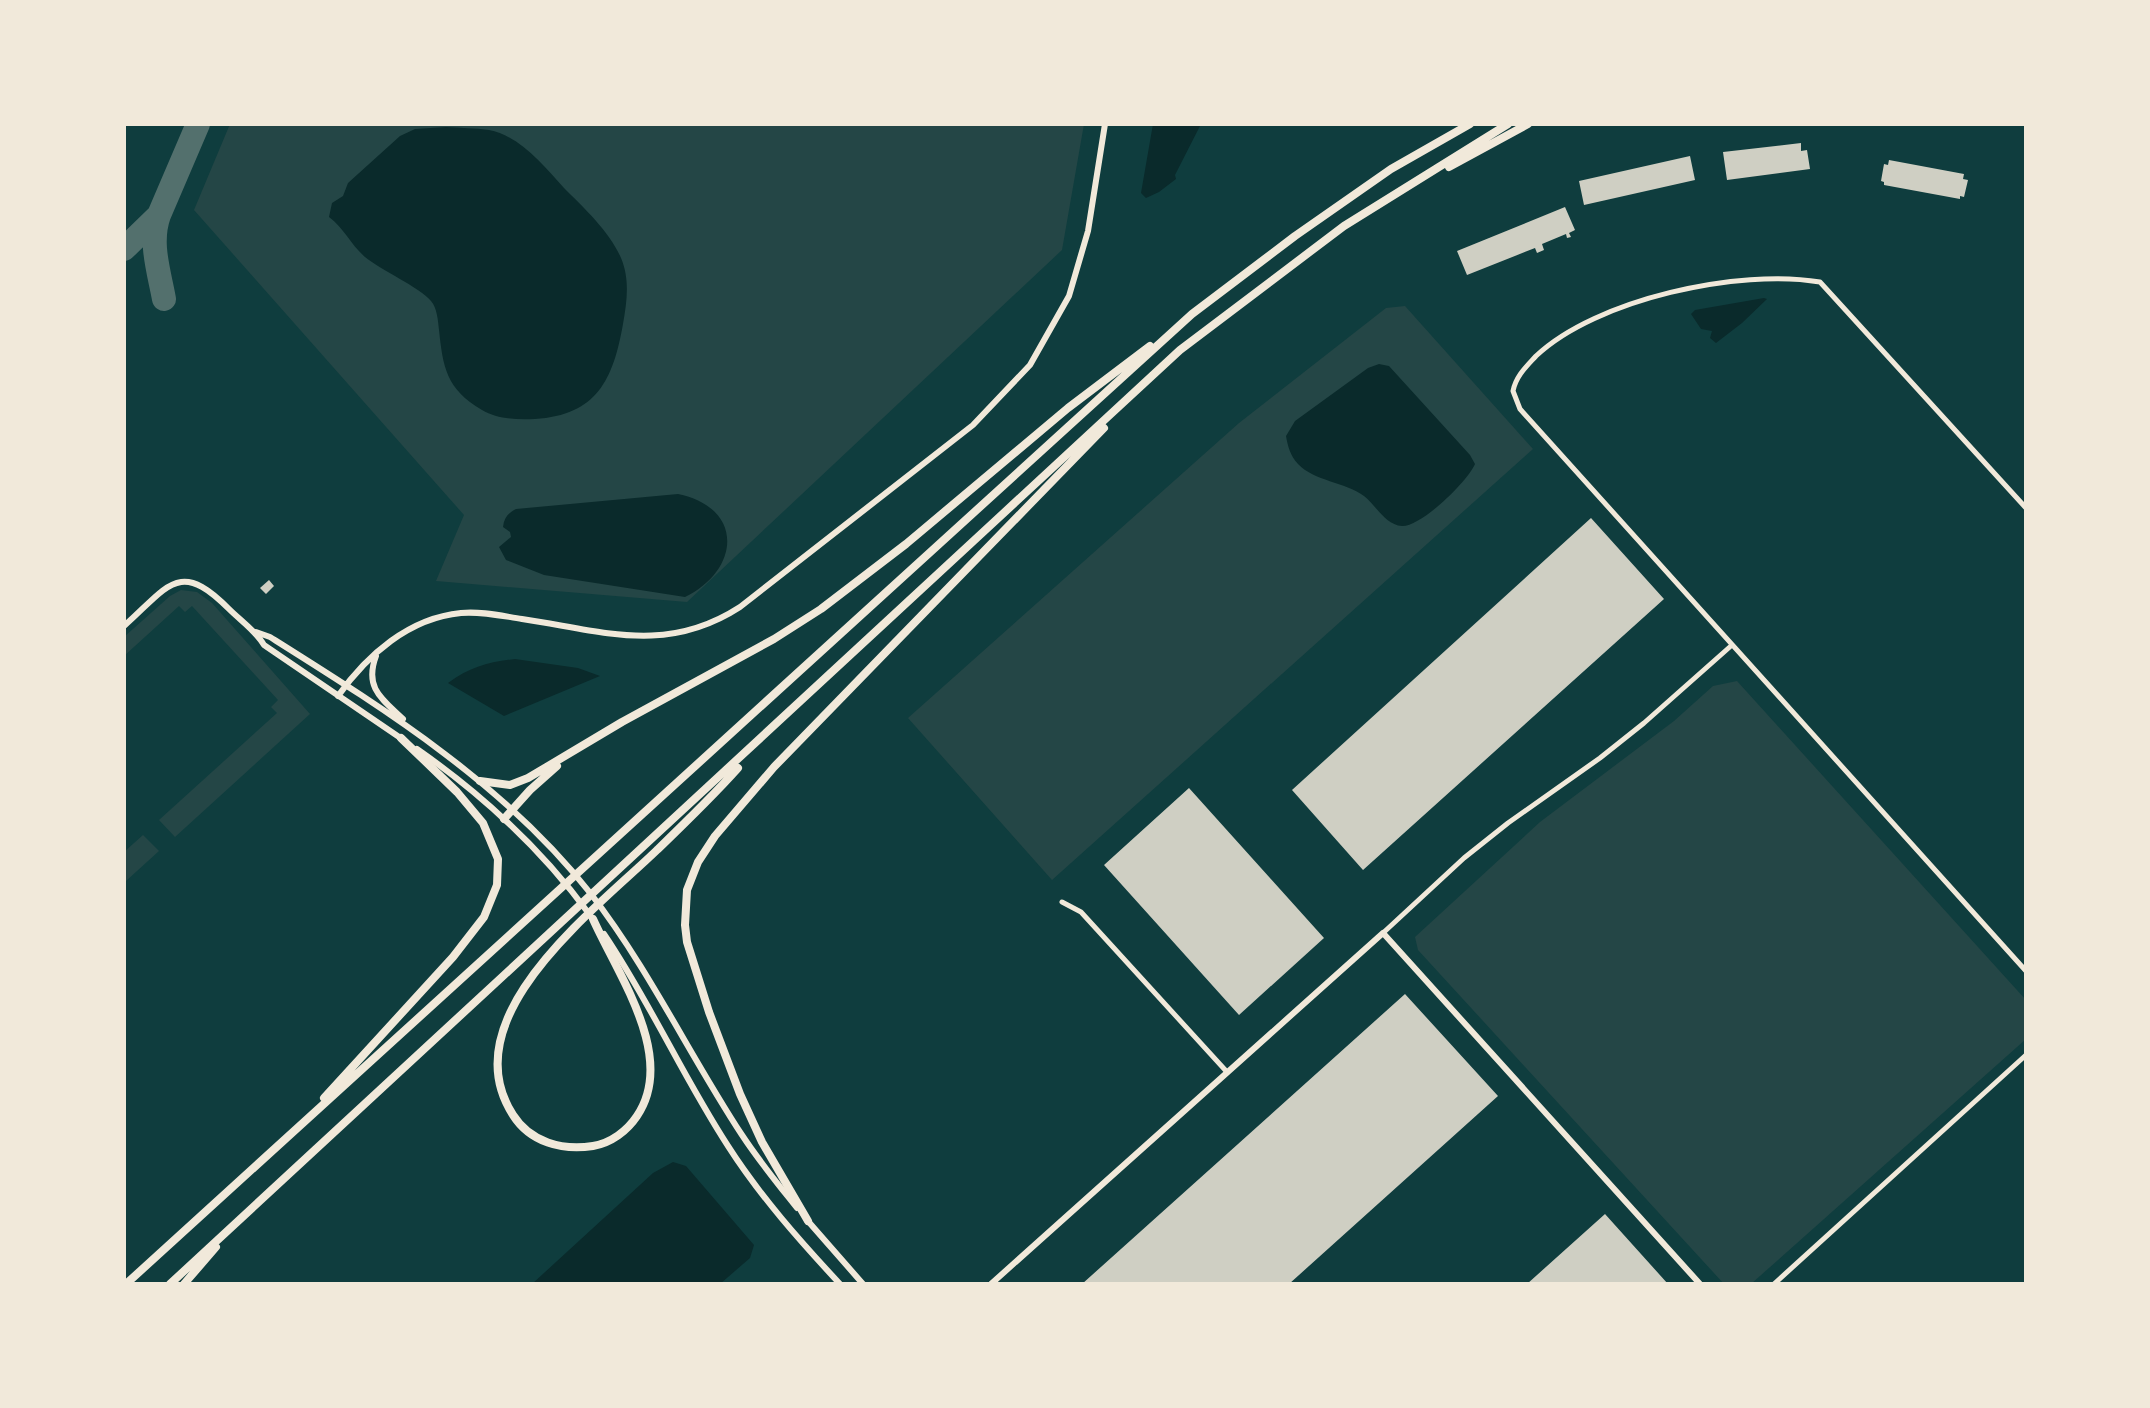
<svg xmlns="http://www.w3.org/2000/svg" width="2150" height="1408" font-family="Figtree,sans-serif">
	<style>
		.green { fill: #244646 }
		.water { fill: #0a2a2b }
		.lines { fill: none; stroke-linecap: round; stroke-linejoin: round }
		.taxiway { stroke: #53706d; stroke-width: 24 }
		.building { fill: #cfcfc3 }
		.minor { stroke: #f1e9da; stroke-width: 5 }
		.tertiary { stroke: #f1e9da; stroke-width: 6 }
		.motorway { stroke: #f1e9da; stroke-width: 8 }
	</style>
	<rect width="100%" height="100%" fill="#0f3d3e"/>
	<path class="green" d="M230 124H1084L1062 250 687 602 436 581 464 515 194 210Z
		M1405 306 1533 449 1052 880 908 718 1239 423 1386 308Z
		M181 590 197 592 212 603 310 714 175 837 159 820 277 713 271 707 278 700 192 606 185 612 179 606 124 656V637L170 596Z
		M1737 681 2026 1000V1039L1751 1284H1724L1418 950 1415 937 1540 822 1674 721 1713 686Z
		M143 835 159 851 126 881 124 852Z"/>
	<path class="water" d="M1153 124H1201L1175 175 1176 179 1159 192 1146 198 1141 193Z
		M446 127C460 128 475 128 489 130 520 136 544 166 564 188 584 208 610 232 621 258 630 279 627 302 623 324 613 380 597 415 535 419 517 420 497 419 482 410 446 389 443 367 439 330 438 320 437 308 431 301 419 287 381 270 365 257 351 245 344 228 329 217L332 203 343 196 348 183 400 136 415 129Z
		M1764 298 1767 299 1742 323 1716 343 1710 338 1712 331 1701 329 1691 314 1695 310Z
		M1379 364 1389 366 1470 455 1475 464C1468 481 1421 527 1402 526 1385 525 1376 505 1364 496 1345 482 1314 481 1298 464 1290 455 1288 447 1286 436L1295 421 1368 368Z
		M678 494C745 508 740 570 685 597L544 575 506 560 499 547 511 537 510 532 503 527C504 518 508 513 516 509Z
		M515 659 578 668 600 676 504 716 448 683C470 667 489 662 515 659Z
		M673 1162 686 1166 754 1245 750 1258 720 1284H532L653 1173Z"/>
	<g class="lines">
		<path class="taxiway" d="M159 215C149 243 159 271 164 299
			M124 249 159 215 198 124"/>
	</g>
	<path class="building" d="M1801 143V151L1807 150 1810 169 1727 180 1723 152Z
		M1690 156 1695 180 1584 205 1579 181Z
		M1889 160 1964 174 1963 179 1968 180 1964 197 1960 196V199L1884 185V182L1881 181 1884 164 1888 165Z
		M1565 207 1575 230 1569 233 1571 237 1567 238 1566 234 1542 244 1544 250 1537 253 1535 248 1467 275 1457 251Z
		M1591 518 1664 599 1363 870 1292 790Z
		M269 580 274 586 266 594 260 588Z
		M1189 788 1324 938 1239 1015 1104 865Z
		M1405 994 1498 1096 1289 1284H1082Z
		M1605 1214 1668 1284H1527Z"/>
	<g class="lines">
		<path class="minor" d="M2026 508 1820 282C1740 268 1596 299 1536 356 1526 367 1516 376 1513 391L1520 409 2026 971
			M1062 902 1081 912 1227 1072
			M1383 933 1464 858 1508 823 1600 758 1644 723 1732 645
			M1774 1284 2026 1055"/>
		<path class="tertiary" d="M124 626C168 587 179 558 229 609 241 621 255 630 264 645L402 739
			M256 632 270 637C386 710 505 784 591 894 649 969 690 1056 742 1135 759 1161 778 1184 797 1208
			M376 656C364 688 382 699 403 719
			M338 696C367 655 409 618 461 613 481 611 502 616 522 619 603 631 666 655 740 607L973 425 1030 365 1069 296 1088 231 1105 124
			M417 749C483 795 543 851 590 915
			M604 934C650 1002 683 1077 728 1146 760 1196 800 1241 840 1284
			M807 1220 863 1284
			M991 1284 1383 933 1700 1284"/>
		<path class="motorway" d="M1449 167 1528 124
			M480 781 510 785 528 778 622 722 774 639 821 609 906 544 1068 408 1150 346
			M504 819 530 790 557 766
			M593 919C618 975 677 1057 637 1116 627 1131 611 1143 593 1146 562 1151 530 1142 513 1115 450 1017 595 910 657 850 685 823 712 797 738 768
			M324 1098 453 957 484 917 497 885 498 859 483 823 457 792 401 738
			M808 1221 762 1142 740 1094 709 1012 687 942 685 925 687 890 698 862 715 836 774 767 1104 428
			M126 1284 1192 314 1295 236 1391 169 1470 124
			M170 1284 1180 350 1344 226 1508 124
			M184 1284 216 1247"/>
	</g>
	<rect width="2150" height="1408" fill="none" stroke="#f1e9da" stroke-width="252"/>
</svg>
